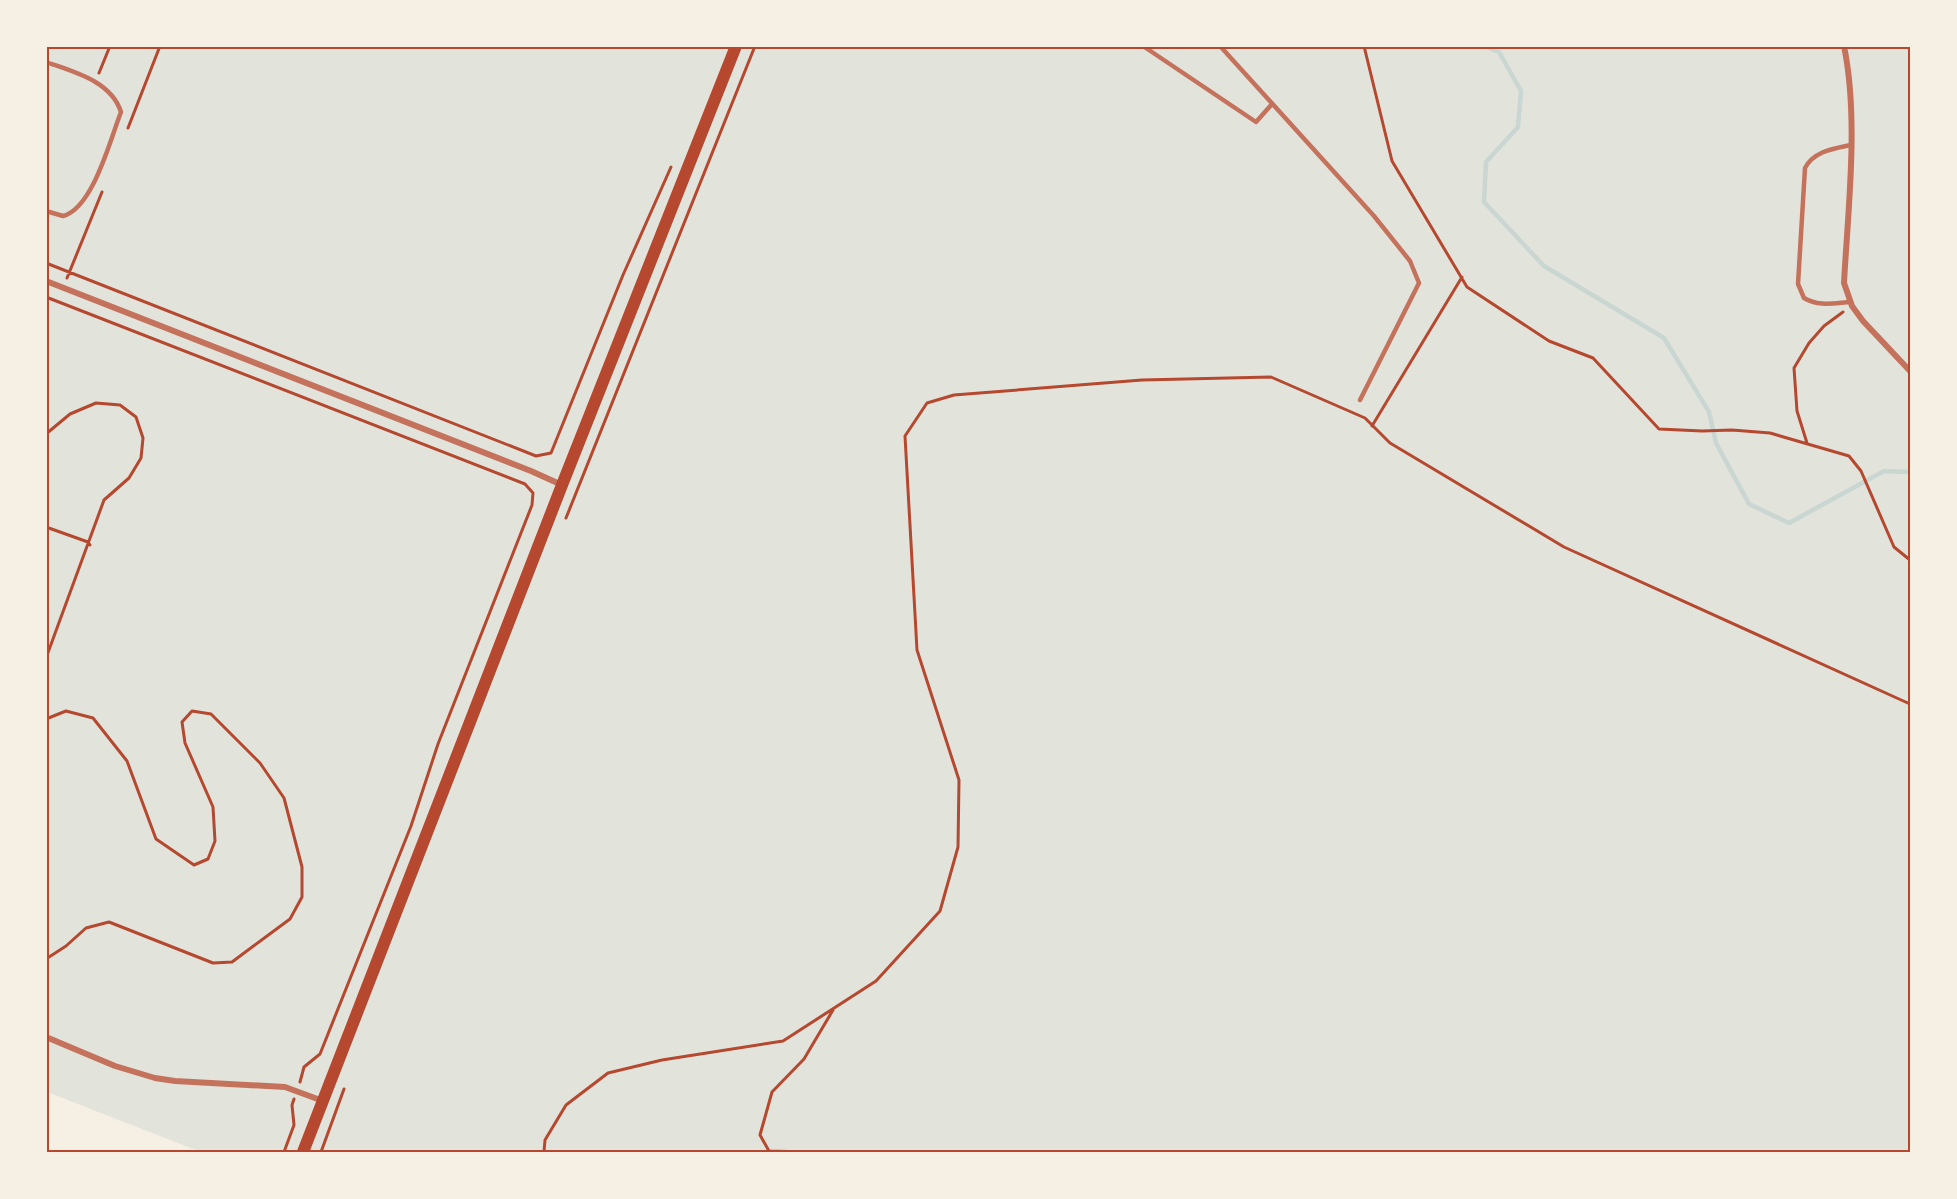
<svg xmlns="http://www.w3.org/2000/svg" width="1957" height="1199" font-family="'PT Sans',sans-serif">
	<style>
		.green { fill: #e2e4dc }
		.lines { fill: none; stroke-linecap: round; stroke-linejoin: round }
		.stream { stroke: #c9d6d2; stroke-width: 4.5 }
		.path { stroke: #b5482f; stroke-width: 3 }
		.service { stroke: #c5725c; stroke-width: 4.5 }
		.minor { stroke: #c5725c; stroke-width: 6 }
		.secondary { stroke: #b5482f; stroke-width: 12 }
		.neatline { fill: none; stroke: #b5482f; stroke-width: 2 }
	</style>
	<rect width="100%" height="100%" fill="#f6efe4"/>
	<path class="green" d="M46 47H1910V1152H201L47 1092Z"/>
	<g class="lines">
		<path class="stream" d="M1485 46 1499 52 1521 91 1518 127 1486 162 1484 202 1544 266 1664 338 1709 412 1716 443 1749 504 1789 523 1884 471 1910 472"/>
		<path class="path" d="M1364 46 1392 161 1467 287 1549 341 1593 358 1659 429 1702 431 1732 430 1770 433 1849 456 1861 471 1894 547 1910 560
			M99 73 110 46
			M128 128 160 46
			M46 263 536 456 551 453 623 275 671 167
			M67 278 102 192
			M46 297 525 484 533 493 532 505 438 744 411 826 320 1054 304 1067 300 1082
			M1372 426 1462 277
			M46 434 70 414 96 403 120 405 136 417 143 438 141 458 129 478 104 500 46 658
			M1807 443 1797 411 1794 368 1809 343 1824 326 1843 312
			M566 518 755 46
			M46 527 88 542 90 545
			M46 719 66 711 93 718 127 761 156 839 194 865 208 859 215 841 213 807 185 743 182 722 192 711 211 714 260 763 284 798 302 867V897L290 919 232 962 213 963 109 922 86 928 66 946 46 959
			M284 1152 294 1125 292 1105 294 1099
			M321 1152 344 1089
			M544 1152 545 1140 566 1105 608 1073 662 1060 783 1041 876 981 940 911 958 847 959 780 917 650 905 436 927 403 954 395 1142 380 1271 377 1365 418 1390 443 1564 547 1910 704
			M808 1152 769 1151 760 1135 772 1092 804 1059 833 1010"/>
		<path class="service" d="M1143 46 1256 122 1272 104
			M1220 46 1374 216 1410 261 1419 283 1360 400
			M46 62C74 72 111 81 121 112 110 140 93 208 63 216L46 211
			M1851 145C1833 149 1814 151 1805 168L1798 284 1804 298C1819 307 1834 303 1851 302"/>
		<path class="minor" d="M1844 46C1859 119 1848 208 1844 283L1852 306 1863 321 1910 371
			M46 281 531 471 562 485
			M46 1037 115 1066 155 1078 175 1081 285 1087 323 1101"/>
		<path class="secondary" d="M303 1152 562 485 736 46"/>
	</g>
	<rect width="1957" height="1199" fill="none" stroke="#f6efe4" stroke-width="96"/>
	<rect x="48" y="48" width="1861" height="1103" class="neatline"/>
</svg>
